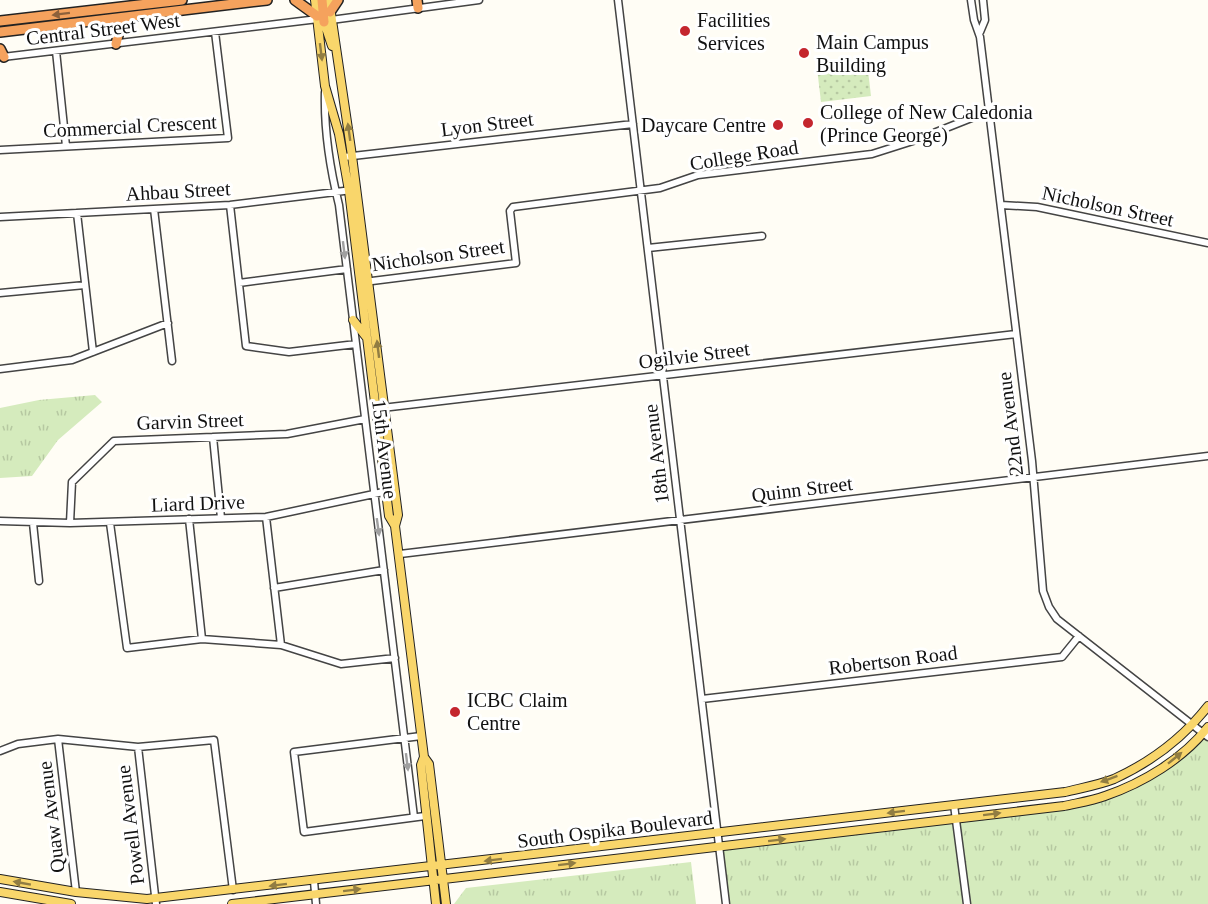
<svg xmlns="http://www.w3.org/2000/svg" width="1208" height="904" font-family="Georgia,serif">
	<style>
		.grass { fill: url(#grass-dots) }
		.park { fill: url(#park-tufts) }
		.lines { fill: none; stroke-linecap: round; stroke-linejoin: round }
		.minor-casing { stroke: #444; stroke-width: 9 }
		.major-casing { stroke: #222; stroke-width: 10 }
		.highway-casing { stroke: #222; stroke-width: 12 }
		.minor { stroke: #fff; stroke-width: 6 }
		.major { stroke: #f9d66b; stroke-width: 8 }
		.highway { stroke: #f5a25d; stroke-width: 9 }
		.oneway { fill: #8e613b }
		.oneway2 { fill: #917d42 }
		.oneway3 { fill: #a0a0a0 }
		.poi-dot { fill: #c4262e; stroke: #fff; stroke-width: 2 }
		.labels { text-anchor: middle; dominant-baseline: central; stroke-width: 6; stroke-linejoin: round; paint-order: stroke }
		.poi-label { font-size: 20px; fill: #111; stroke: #fff; text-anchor: start }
		.street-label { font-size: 20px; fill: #111; stroke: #fff }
	</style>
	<defs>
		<pattern id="grass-dots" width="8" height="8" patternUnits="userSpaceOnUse" patternTransform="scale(1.5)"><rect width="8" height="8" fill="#d5ebbd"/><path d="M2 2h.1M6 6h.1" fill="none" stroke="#b6c8a1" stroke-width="1.8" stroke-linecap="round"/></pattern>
		<pattern id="park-tufts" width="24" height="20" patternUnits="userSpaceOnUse" patternTransform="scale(1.5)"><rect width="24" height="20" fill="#d5ebbd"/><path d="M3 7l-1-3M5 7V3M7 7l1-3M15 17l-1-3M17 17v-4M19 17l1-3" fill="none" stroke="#b6c8a1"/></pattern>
	</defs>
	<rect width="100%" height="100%" fill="#fffdf5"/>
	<path class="grass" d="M867 62 871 96 821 102 817 68Z"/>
	<path class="park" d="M95 395 102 402 58 440 32 476 0 478V408L39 400Z
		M1202 734 1208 739V904H727L720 847 1057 806 1102 795 1141 781Z
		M691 862 696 904H454L466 888Z"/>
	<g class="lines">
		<defs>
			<path id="minor" d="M618 0 726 904
				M971 0 974 20 980 37 1032 461 1043 591 1049 607 1057 619 1208 737
				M331 20 479 0
				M980 32 985 20 983 0
				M56 51 66 146
				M3 57 318 19
				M325 92C324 129 330 169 339 205L414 817
				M0 150 228 138 215 32
				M344 157 633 124
				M230 205 246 346 289 352 356 344
				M1001 205 1037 207 1208 243
				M154 209 172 361
				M77 213 93 352
				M0 217 230 205 352 190
				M648 248 762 236
				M364 282 516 263 510 211 513 207 660 188 698 175 872 154 916 140 989 111
				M239 283 347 269
				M0 293 85 285
				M0 369 72 360 168 323
				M382 408 1016 334
				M213 437 221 518
				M266 517 281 645
				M189 519 202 639
				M0 521 70 523 266 517 388 491
				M33 523 39 581
				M70 523 72 482 114 441 287 434 365 419
				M110 523 127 648 202 639 281 645 341 664 395 658
				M400 554 1208 456
				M274 588 384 570
				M702 699 1062 657 1079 636
				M421 736 294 752 304 832 425 816
				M58 739 76 892
				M138 747 156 904
				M0 751 18 744 58 739 138 747 214 740 233 890
				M954 805 967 904
				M314 881 316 904"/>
			<path id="major" d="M315 0 325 86 339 134 349 191 389 516 395 526
				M329 0 352 156 398 515 395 526 424 757 429 764 446 904
				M320 20 324 22 332 46
				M353 320 367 338
				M424 757 421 765 436 904
				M0 879 76 892 147 899 1065 792C1081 788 1099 785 1114 779 1151 762 1183 738 1208 706
				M0 892 71 904
				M232 904 1064 806C1077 803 1092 801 1105 796 1143 783 1183 759 1208 727"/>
			<path id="highway" d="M295 0 317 16
				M322 0 324 22
				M417 0 418 8
				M330 12 338 0
				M0 21 182 0
				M0 32 267 0
				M116 44 120 27 130 19
				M0 49 4 57"/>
		</defs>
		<use href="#minor" class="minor-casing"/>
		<use href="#major" class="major-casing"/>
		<use href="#highway" class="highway-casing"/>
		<use href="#minor" class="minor"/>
		<use href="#major" class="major"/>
		<use href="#highway" class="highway"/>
	</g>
	<defs><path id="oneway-solid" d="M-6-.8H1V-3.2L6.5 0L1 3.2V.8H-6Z" transform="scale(1.5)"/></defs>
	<use class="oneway" href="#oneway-solid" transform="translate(61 14) rotate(173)"/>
	<g class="oneway2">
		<use href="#oneway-solid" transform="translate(321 52) rotate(83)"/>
		<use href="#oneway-solid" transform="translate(349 132) rotate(-98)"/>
		<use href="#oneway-solid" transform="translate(378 349) rotate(-97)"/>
		<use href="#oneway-solid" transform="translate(1175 758) rotate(-39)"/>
		<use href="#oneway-solid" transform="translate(1109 779) rotate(160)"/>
		<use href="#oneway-solid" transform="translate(896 812) rotate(173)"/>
		<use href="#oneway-solid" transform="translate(992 814) rotate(-7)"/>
		<use href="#oneway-solid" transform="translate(777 840) rotate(-7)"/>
		<use href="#oneway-solid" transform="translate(493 860) rotate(173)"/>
		<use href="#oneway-solid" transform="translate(567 864) rotate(-7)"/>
		<use href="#oneway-solid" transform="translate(22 883) rotate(-170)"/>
		<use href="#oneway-solid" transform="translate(278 885) rotate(173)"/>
		<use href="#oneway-solid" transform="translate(352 890) rotate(-7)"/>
	</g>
	<g class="oneway3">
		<use href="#oneway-solid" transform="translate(344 250) rotate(83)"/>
		<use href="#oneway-solid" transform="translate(378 527) rotate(82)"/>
		<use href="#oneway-solid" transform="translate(407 762) rotate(83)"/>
	</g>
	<g class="poi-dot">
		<circle cx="685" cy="31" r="6"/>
		<circle cx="804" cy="53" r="6"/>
		<circle cx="808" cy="123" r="6"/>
		<circle cx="778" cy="125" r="6"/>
		<circle cx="455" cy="712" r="6"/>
	</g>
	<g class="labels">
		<g class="poi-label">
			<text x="697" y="20">Facilities<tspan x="697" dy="23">Services</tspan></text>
			<text x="816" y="42">Main Campus<tspan x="816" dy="23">Building</tspan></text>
			<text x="820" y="112">College of New Caledonia<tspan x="820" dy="23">(Prince George)</tspan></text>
			<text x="766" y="125" text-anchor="end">Daycare Centre</text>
			<text x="467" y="700">ICBC Claim<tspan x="467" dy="23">Centre</tspan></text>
		</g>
		<g class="street-label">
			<text transform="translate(103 29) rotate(-7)">Central Street West</text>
			<text transform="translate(487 124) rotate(-7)">Lyon Street</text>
			<text transform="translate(130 126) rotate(-3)">Commercial Crescent</text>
			<text transform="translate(744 155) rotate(-9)">College Road</text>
			<text transform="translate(178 191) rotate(-3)">Ahbau Street</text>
			<text transform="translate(1108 206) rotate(12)">Nicholson Street</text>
			<text transform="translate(438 255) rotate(-8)">Nicholson Street</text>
			<text transform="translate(694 355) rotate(-7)">Ogilvie Street</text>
			<text transform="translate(190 421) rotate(-2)">Garvin Street</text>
			<text transform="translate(1010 424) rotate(-97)">22nd Avenue</text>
			<text transform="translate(385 449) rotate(83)">15th Avenue</text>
			<text transform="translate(656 454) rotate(-97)">18th Avenue</text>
			<text transform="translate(802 489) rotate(-7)">Quinn Street</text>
			<text transform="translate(198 503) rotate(-2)">Liard Drive</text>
			<text transform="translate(893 660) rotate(-7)">Robertson Road</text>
			<text transform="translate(51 817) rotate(-97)">Quaw Avenue</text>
			<text transform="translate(130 825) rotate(-97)">Powell Avenue</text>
			<text transform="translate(615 829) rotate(-7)">South Ospika Boulevard</text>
		</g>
	</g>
</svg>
